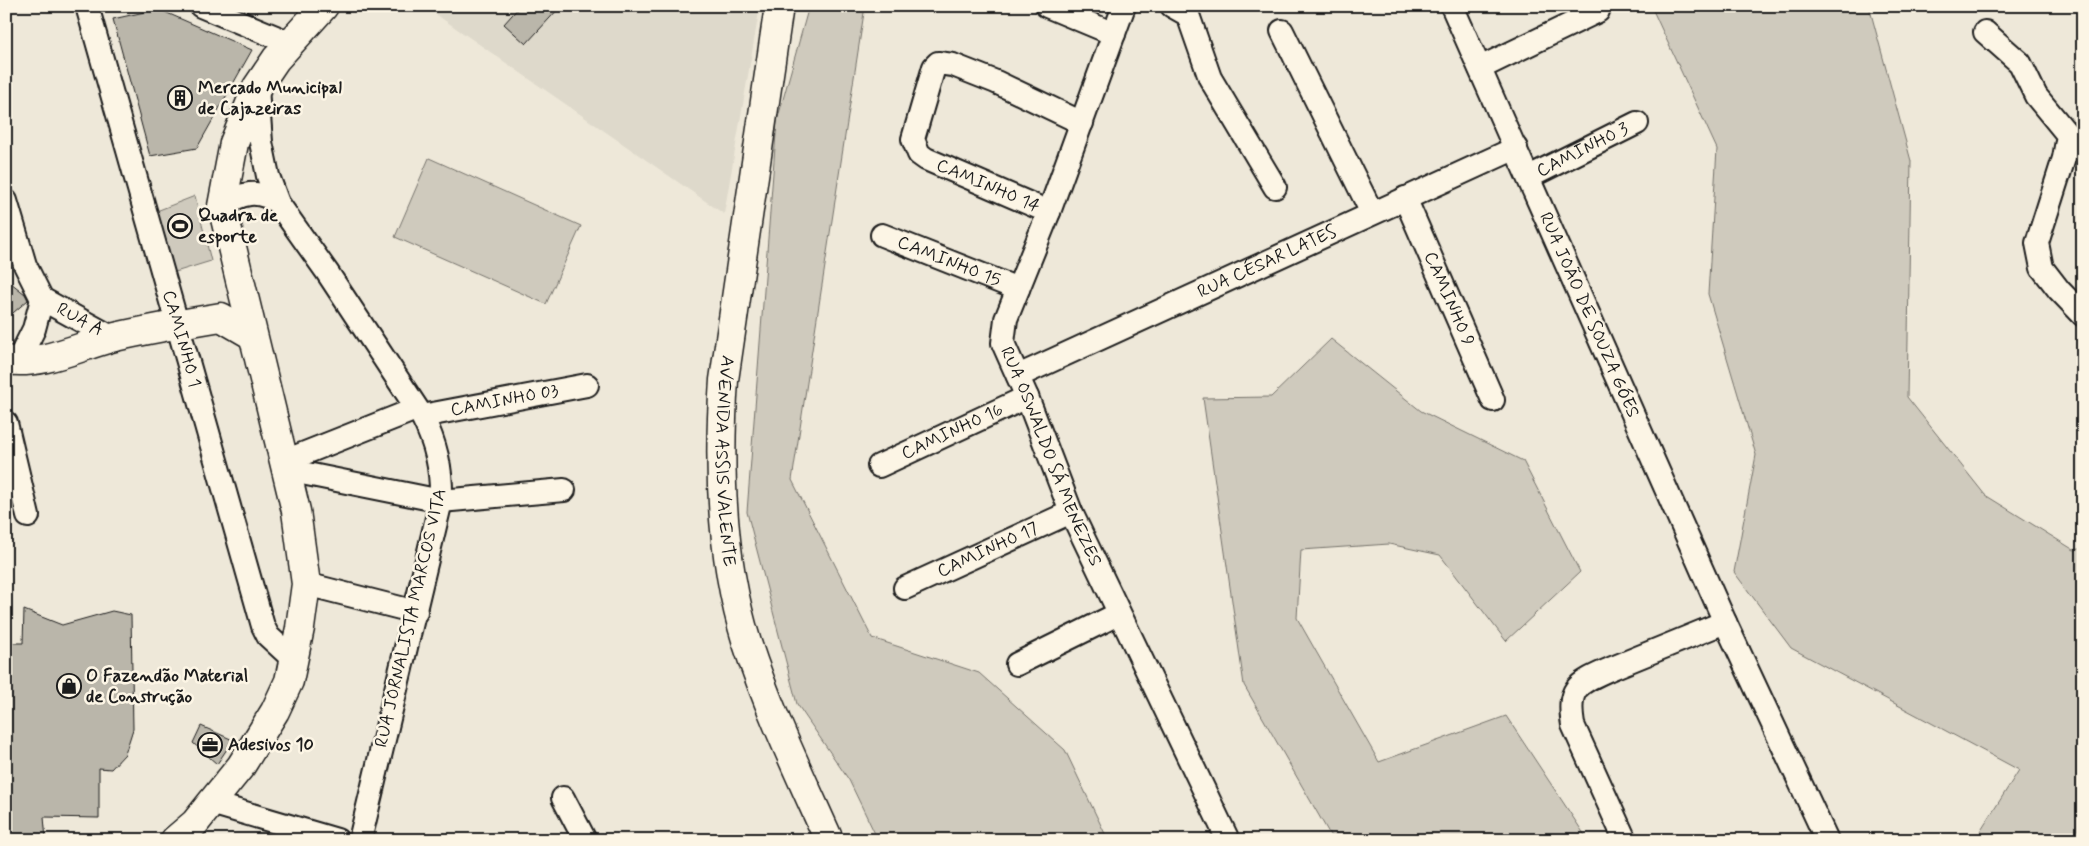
<svg xmlns="http://www.w3.org/2000/svg" width="2089" height="846" font-family="Mynerve,sans-serif">
	<style>
		.built { fill: #ded9cb }
		.green { fill: #cfcabd; stroke: #76736c }
		.building { fill: #bab6aa; stroke: #1c1c1c }
		.lines { fill: none; stroke-linecap: round; stroke-linejoin: round }
		.minor-casing { stroke: #1c1c1c; stroke-width: 26 }
		.major-casing { stroke: #1c1c1c; stroke-width: 31 }
		.minor { stroke: #fcf5e5; stroke-width: 22 }
		.major { stroke: #fcf5e5; stroke-width: 28 }
		.labels { text-anchor: middle; dominant-baseline: central; stroke-width: 5; stroke-linejoin: round; paint-order: stroke }
		.poi-label { font-size: 18px; font-weight: bold; fill: #1c1c1c; stroke: #fcf5e5; text-anchor: start }
		.street-label { font-size: 18px; fill: #1c1c1c; stroke: #fcf5e5 }
	</style>
	<rect width="100%" height="100%" fill="#eee8d9"/>
	<filter id="ink" filterUnits="userSpaceOnUse"><feTurbulence type="fractalNoise" baseFrequency=".02" numOctaves="2"/><feDisplacementMap in="SourceGraphic" scale="10" xChannelSelector="R" yChannelSelector="G"/><feConvolveMatrix kernelMatrix="1 2 1 2 8 2 1 2 1" color-interpolation-filters="sRGB"/></filter>
	<g filter="url(#ink)">
		<path class="built" d="M424 6H760L724 214Z"/>
		<path class="green" d="M809 6H865L792 480 872 638 979 673 1065 750 1108 840H878L849 780 797 704 747 512 777 121Z
			M1651 6H1869L1911 161 1907 397 1985 495 2074 550 2083 548V840H1975L2019 770 1791 648 1734 572 1756 455 1708 294 1717 149Z
			M429 158 581 226 546 304 395 237Z
			M195 196 211 261 172 273 154 212Z
			M1331 339 1421 411 1523 461 1580 572 1506 641 1440 555 1389 544 1301 550 1297 618 1379 762 1506 716 1588 840H1333L1244 685 1203 398 1271 397Z"/>
		<path class="building" d="M520 6H561L526 44 504 24Z
			M158 9 252 50 197 148 150 156 113 19Z
			M6 279 25 294 28 300 6 319Z
			M24 610 62 625 112 611 131 615 133 729 125 754 111 769 99 768V818L44 817 46 840H6V643H23Z
			M201 726 233 740 217 764 193 743Z"/>
		<g class="lines">
			<defs>
				<g id="minor">
					<path id="s1" d="M87 6 263 626 268 636 294 660"/>
					<path d="M201 6 290 43"/>
					<path d="M1047 6 1114 34"/>
					<path id="s2" d="M1124 6 1049 212 1006 319 1003 343 1027 397 1071 512 1228 840"/>
					<path d="M1172 6 1188 15 1210 78 1275 187"/>
					<path id="s3" d="M1452 6 1725 622 1827 840"/>
					<path d="M1282 31 1372 213"/>
					<path d="M1985 32 2020 63 2036 96 2068 135 2064 158 2037 243 2042 268 2059 290 2083 315"/>
					<path d="M1480 68 1598 11"/>
					<path d="M257 88 261 142 268 176 278 203 327 272 422 416C436 444 442 469 441 501L360 840"/>
					<path id="s4" d="M1529 177 1637 123"/>
					<path id="s5" d="M1405 198 1493 400"/>
					<path id="s6" d="M6 201 25 265 42 299 113 338"/>
					<path d="M222 206C241 193 258 188 278 203"/>
					<path d="M1049 212 926 159 919 154 913 139 934 67 938 63 953 65 996 82 1082 123"/>
					<path id="s7" d="M882 235 1018 289"/>
					<path d="M18 361 34 329 42 299"/>
					<path id="s8" d="M1018 376 1516 148"/>
					<path id="s9" d="M422 416 587 385"/>
					<path d="M6 423 28 516"/>
					<path d="M285 461 416 409"/>
					<path id="s10" d="M879 466 1027 397"/>
					<path d="M287 470 441 501 564 490"/>
					<path d="M306 584 416 612"/>
					<path id="s11" d="M905 588 1071 512"/>
					<path d="M1017 664 1118 614"/>
					<path d="M563 798 585 840"/>
					<path d="M211 803 337 840"/>
					<path d="M1625 840 1573 725C1567 687 1577 684 1610 669L1725 622"/>
				</g>
				<g id="major">
					<path id="s12" d="M779 6 724 380C718 466 721 560 747 643 769 711 800 775 829 840"/>
					<path d="M6 360C43 366 79 346 115 337 150 329 185 323 221 317L252 335"/>
					<path d="M175 840 195 823 211 803 241 766 275 711 289 681 300 628 306 584 296 511 222 206 234 143 257 87 276 59 324 6"/>
				</g>
			</defs>
			<use href="#minor" class="minor-casing"/>
			<use href="#major" class="major-casing"/>
			<use href="#minor" class="minor"/>
			<use href="#major" class="major"/>
		</g>
	</g>
	<defs>
		<symbol id="building-ring" viewBox="-11 -11 22 22"><circle r="9.5" fill="#fcf5e5" stroke="#1c1c1c" stroke-width="1.5"/><path d="M-4-6H4V6H1V3H-1V6H-4ZM-2.5-4.3h1.7v1.8h-1.7ZM.8-4.3h1.7v1.8H.8ZM-2.5-1h1.7V.8h-1.7ZM.8-1h1.7V.8H.8Z" fill="#1c1c1c"/></symbol>
		<symbol id="stadium-ring" viewBox="-11 -11 22 22"><circle r="9.5" fill="#fcf5e5" stroke="#1c1c1c" stroke-width="1.5"/><path d="M0-5a6.5 5 0 1 0 0 10a6.5 5 0 1 0 0-10ZM-3.5-1.8h7v3.6h-7Z" fill="#1c1c1c"/></symbol>
		<symbol id="shop-ring" viewBox="-11 -11 22 22"><circle r="9.5" fill="#fcf5e5" stroke="#1c1c1c" stroke-width="1.5"/><path d="M-5-2.5h2.3a2.7 3.5 0 0 1 5.4 0H5L5.5 6h-11ZM-1.5-2.5h3a1.5 2.3 0 0 0-3 0Z" fill="#1c1c1c"/></symbol>
		<symbol id="office-ring" viewBox="-11 -11 22 22"><circle r="9.5" fill="#fcf5e5" stroke="#1c1c1c" stroke-width="1.5"/><path d="M-6-3h4V-5.5h4V-3h4V5H-6ZM-1-4.5V-3h2v-1.5ZM-6 0V1H6V0Z" fill="#1c1c1c"/></symbol>
	</defs>
	<g fill-rule="evenodd">
		<use href="#building-ring" x="166" y="84" width="28" height="28"/>
		<use href="#stadium-ring" x="166" y="212" width="28" height="28"/>
		<use href="#shop-ring" x="55" y="672" width="28" height="28"/>
		<use href="#office-ring" x="196" y="731" width="28" height="28"/>
	</g>
	<g class="labels">
		<g class="poi-label">
			<text x="198" y="88">Mercado Municipal<tspan x="198" dy="21">de Cajazeiras</tspan></text>
			<text x="198" y="216">Quadra de<tspan x="198" dy="21">esporte</tspan></text>
			<text x="86" y="676">O Fazendão Material<tspan x="86" dy="21">de Construção</tspan></text>
			<text x="228" y="745">Adesivos 10</text>
		</g>
		<g class="street-label">
			<text stroke="none"><textPath href="#s4" startOffset="60">CAMINHO 3</textPath></text>
			<text transform="translate(988 186) rotate(23)">CAMINHO 14</text>
			<text stroke="none"><textPath href="#s8" startOffset="274">RUA CÉSAR LATES</textPath></text>
			<text stroke="none"><textPath href="#s7" startOffset="72">CAMINHO 15</textPath></text>
			<text stroke="none"><textPath href="#s5" startOffset="110">CAMINHO 9</textPath></text>
			<text stroke="none"><textPath href="#s3" startOffset="338">RUA JOÃO DE SOUZA GÓES</textPath></text>
			<text stroke="none"><textPath href="#s6" startOffset="148">RUA A</textPath></text>
			<text stroke="none"><textPath href="#s1" startOffset="346">CAMINHO 1</textPath></text>
			<text stroke="none"><textPath href="#s9" startOffset="84">CAMINHO 03</textPath></text>
			<text stroke="none"><textPath href="#s10" startOffset="81">CAMINHO 16</textPath></text>
			<text stroke="none"><textPath href="#s2" startOffset="482">RUA OSWALDO SÁ MENEZES</textPath></text>
			<text stroke="none"><textPath href="#s12" startOffset="459">AVENIDA ASSIS VALENTE</textPath></text>
			<text stroke="none"><textPath href="#s11" startOffset="91">CAMINHO 17</textPath></text>
			<text transform="translate(411 618) rotate(-77)">RUA JORNALISTA MARCOS VITA</text>
		</g>
	</g>
	<rect width="2089" height="846" fill="none" stroke="#fcf5e5" stroke-width="25"/>
	<rect x="12" y="12" width="2064" height="821" fill="none" stroke="#1c1c1c" stroke-width="2" filter="url(#ink)"/>
</svg>
